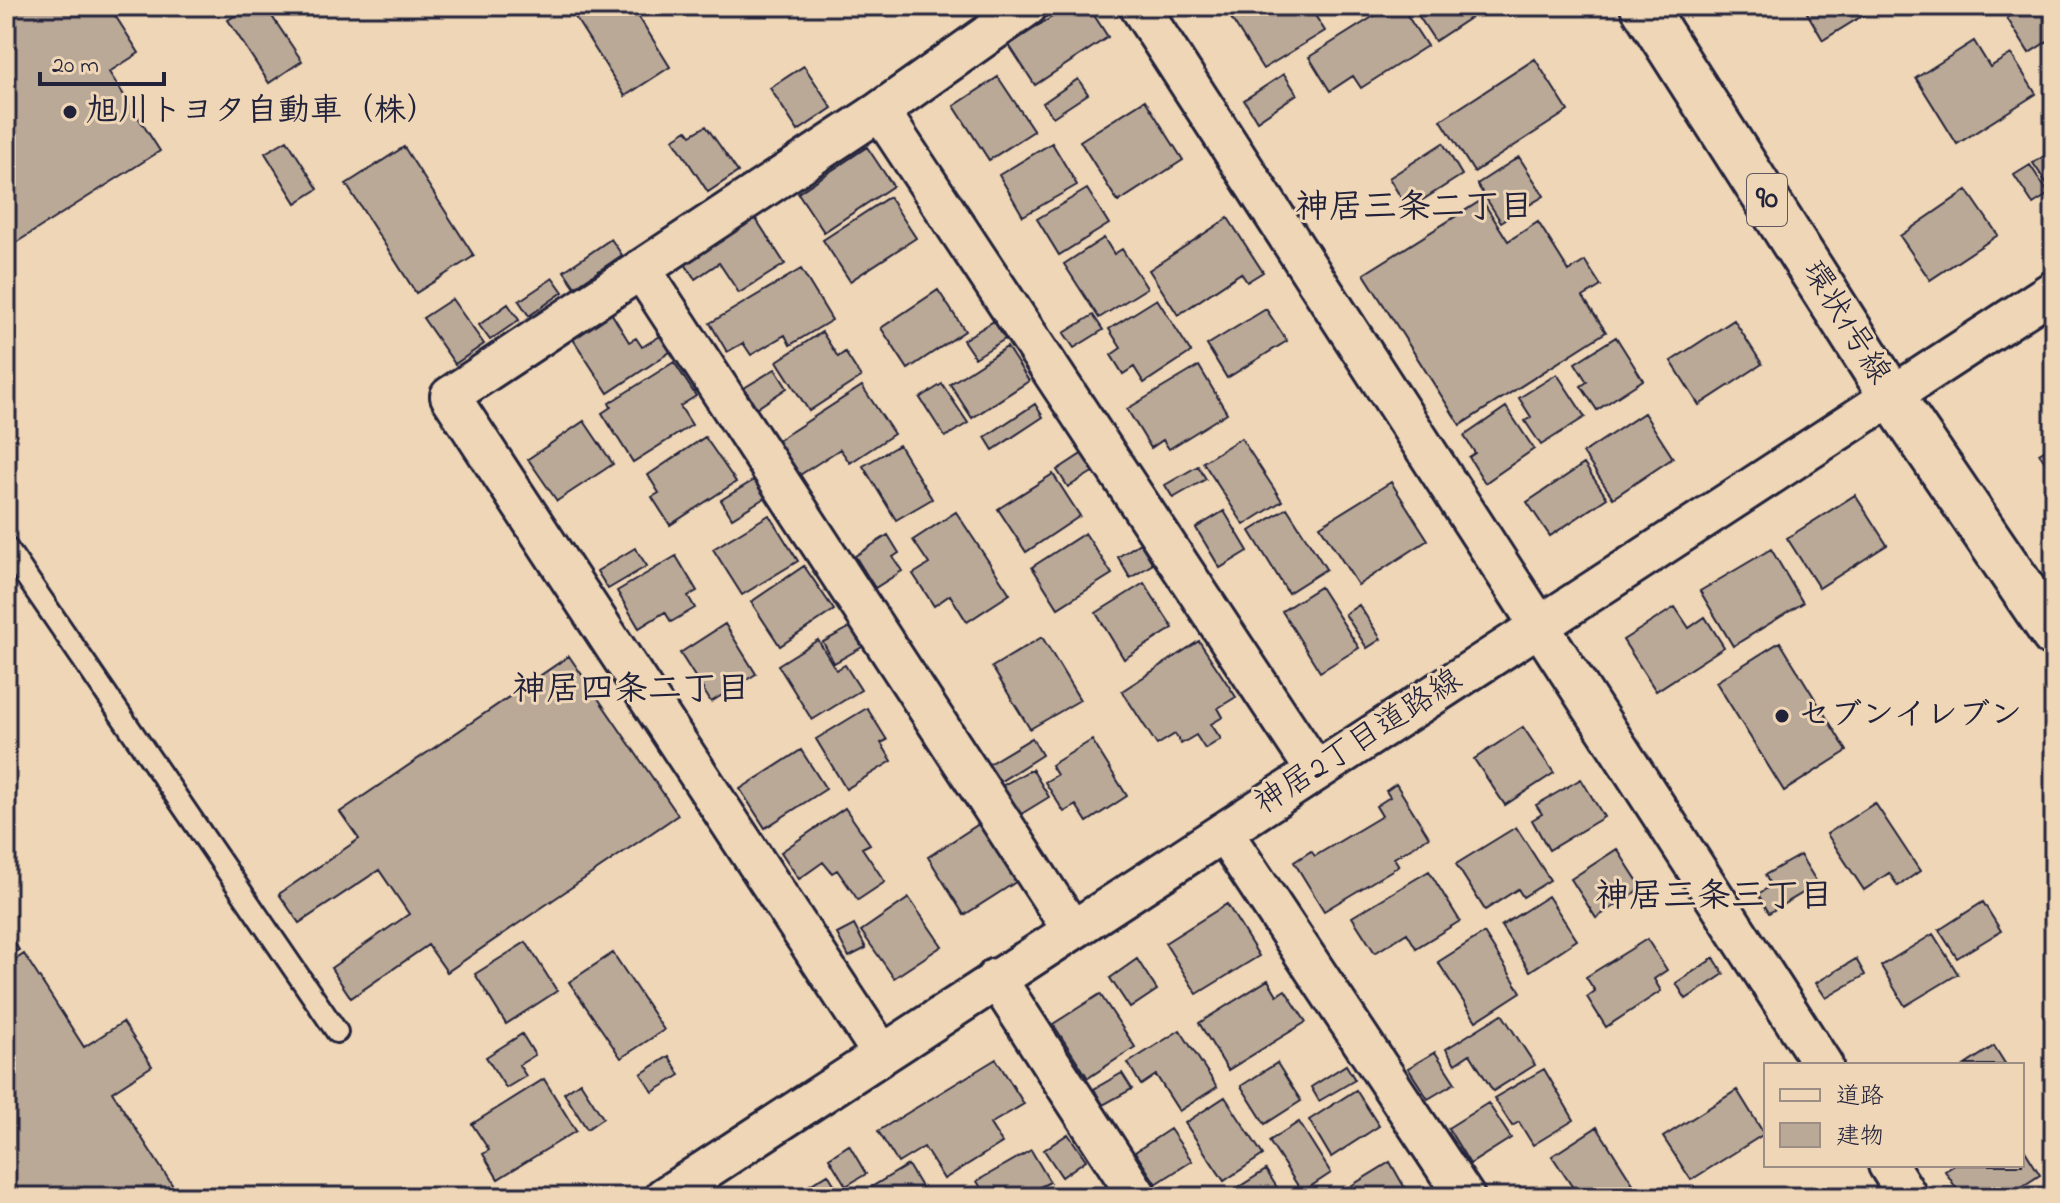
<svg xmlns="http://www.w3.org/2000/svg" width="2060" height="1203" font-family="'Indie Flower','Klee One',sans-serif">
	<style>
		.building { fill: #bba997; stroke: #22223b; stroke-width: 2 }
		.lines { fill: none; stroke-linecap: round; stroke-linejoin: round }
		.service-casing { stroke: #22223b; stroke-width: 26 }
		.minor-casing { stroke: #22223b; stroke-width: 44 }
		.primary-casing { stroke: #22223b; stroke-width: 50 }
		.service { stroke: #eed6b6; stroke-width: 20 }
		.minor { stroke: #eed6b6; stroke-width: 38 }
		.primary { stroke: #eed6b6; stroke-width: 44 }
		.poi-dot { fill: #22223b; stroke: #eed6b6; stroke-width: 3 }
		.labels { text-anchor: middle; dominant-baseline: central; stroke-width: 6; stroke-linejoin: round; paint-order: stroke }
		.shield { fill: #eed6b6; stroke: #5f5860; stroke-width: 2 }
		.shield-label { font-size: 30px; font-weight: bold; fill: #22223b }
		.poi-label { font-size: 32px; font-weight: bold; fill: #22223b; stroke: #eed6b6; text-anchor: start }
		.street-label { font-size: 32px; fill: #22223b; stroke: #eed6b6 }
		.neighbourhood-label { font-size: 34px; font-weight: bold; fill: #22223b; stroke: #eed6b6 }
	</style>
	<rect width="100%" height="100%" fill="#eed6b6"/>
	<filter id="ink" filterUnits="userSpaceOnUse"><feTurbulence type="fractalNoise" baseFrequency=".0125" numOctaves="2"/><feDisplacementMap in="SourceGraphic" scale="16" xChannelSelector="R" yChannelSelector="G"/><feConvolveMatrix kernelMatrix="1 2 1 2 8 2 1 2 1" color-interpolation-filters="sRGB"/></filter>
	<g filter="url(#ink)">
		<path class="building" d="M6 6H109L139 53 109 72 160 151 6 249Z
			M250 6H265L302 61 269 83 228 20Z
			M568 6H632L670 67 625 96Z
			M1069 6H1075L1079 12 1088 6 1108 37 1035 85 1009 45Z
			M1250 6H1309L1325 31 1263 69 1231 18Z
			M1390 6H1401L1427 46 1361 88 1353 76 1330 91 1309 57Z
			M1412 6H1488L1435 41Z
			M1803 6H1878L1823 40Z
			M2026 6H2054V37L2029 53 2007 18Z
			M1974 41 1990 67 2011 54 2036 94 1957 144 1916 78Z
			M1535 59 1568 111 1474 172 1441 120Z
			M804 66 832 108 798 131 770 88Z
			M1284 74 1297 94 1257 121 1244 100Z
			M998 77 1034 131 989 160 954 106Z
			M1078 79 1088 94 1053 117 1043 103Z
			M1145 100 1183 160 1118 202 1080 141Z
			M706 126 738 172 708 192 673 139 687 130 691 135Z
			M287 140 318 189 296 203 265 153Z
			M1052 143 1077 185 1023 216 999 175Z
			M1443 143 1462 175 1408 209 1389 178Z
			M404 147 474 256 416 293 346 184Z
			M867 147 893 186 824 232 798 193Z
			M2047 154 2054 164V194L2033 163Z
			M1519 157 1544 196 1501 222 1477 184Z
			M2030 165 2049 194 2033 204 2014 175Z
			M1087 189 1109 224 1059 255 1037 219Z
			M1967 190 1998 235 1930 280 1900 236Z
			M889 197 916 238 850 281 823 240Z
			M1482 200 1508 241 1538 222 1569 271 1585 261 1601 286 1583 297 1606 332 1460 425 1364 274Z
			M754 216 785 264 739 293 719 263 695 279 683 261Z
			M1228 218 1263 272 1247 282 1241 273 1178 315 1149 270Z
			M1104 238 1114 254 1122 249 1147 288 1099 318 1064 264Z
			M611 239 622 255 575 287 564 271Z
			M801 269 832 320 790 345 785 335 751 355 743 343 727 352 710 323Z
			M553 278 563 292 529 316 519 301Z
			M938 290 965 331 908 369 881 328Z
			M452 299 484 344 455 364 423 318Z
			M1157 299 1191 352 1144 383 1134 367 1123 374 1111 355 1121 348 1109 329Z
			M508 304 519 320 490 340 479 325Z
			M1266 309 1287 341 1227 378 1207 345Z
			M610 311 629 342 636 338 642 347 662 335 673 350 608 393 571 336Z
			M1093 315 1103 330 1074 348 1064 333Z
			M1734 320 1762 364 1699 405 1671 361Z
			M994 321 1005 339 975 358 963 340Z
			M822 332 838 357 845 352 861 377 809 411 777 361Z
			M1616 337 1643 380 1597 410 1581 386 1587 382 1575 363Z
			M1007 347 1029 381 972 418 950 384Z
			M674 362 696 396 680 406 692 425 633 462 602 413 611 407 609 403Z
			M1199 366 1227 413 1169 449 1163 440 1151 448 1127 409Z
			M775 369 787 388 757 408 744 388Z
			M1557 374 1585 417 1541 445 1525 421 1531 417 1519 398Z
			M942 384 968 423 945 437 920 398Z
			M862 386 894 434 850 463 840 449 800 475 777 441Z
			M1035 404 1043 417 993 450 985 437Z
			M1506 407 1534 449 1485 483 1469 457 1475 453 1464 436Z
			M1644 413 1673 458 1613 498 1583 453Z
			M584 421 613 464 557 501 528 459Z
			M705 437 736 482 670 525 652 497 659 493 648 475Z
			M1241 438 1282 501 1244 525 1203 462Z
			M2054 444V472L2052 473 2039 453Z
			M899 445 932 499 896 520 863 466Z
			M1083 453 1094 471 1068 487 1057 470Z
			M1584 464 1607 498 1550 536 1527 502Z
			M1198 466 1206 479 1173 498 1165 485Z
			M1053 474 1080 516 1026 552 998 509Z
			M756 479 766 497 732 518 721 500Z
			M1391 482 1428 540 1358 585 1320 526Z
			M1855 495 1887 545 1819 588 1787 538Z
			M1287 508 1326 569 1288 593 1250 531Z
			M1224 511 1248 551 1220 568 1196 528Z
			M956 512 1010 594 967 622 950 595 934 606 913 574 929 564 913 540Z
			M769 515 798 561 742 595 713 549Z
			M1085 533 1112 574 1058 608 1032 567Z
			M888 535 899 553 893 557 902 571 875 588 855 556Z
			M1140 543 1153 564 1130 578 1118 557Z
			M635 548 647 566 608 589 597 571Z
			M1771 549 1803 603 1733 646 1700 591Z
			M676 556 697 591 688 596 695 608 671 622 665 612 639 628 617 591Z
			M804 566 834 610 780 646 751 602Z
			M1144 583 1173 628 1124 659 1096 613Z
			M1320 587 1359 648 1320 672 1282 611Z
			M1359 605 1381 639 1367 648 1345 614Z
			M1675 607 1689 628 1705 617 1724 647 1656 691 1623 640Z
			M725 624 756 674 711 702 680 653Z
			M852 626 864 646 834 663 823 642Z
			M1042 637 1080 700 1030 729 992 667Z
			M818 640 836 670 845 665 861 690 812 720 778 665Z
			M1199 641 1236 697 1218 708 1223 717 1211 724 1221 739 1205 749 1196 735 1181 744 1175 734 1157 745 1122 691Z
			M1780 642 1847 751 1784 791 1716 682Z
			M569 656 678 815 447 972 428 945 351 998 331 968 409 914 379 870 299 923 279 894 359 839 340 812Z
			M867 708 887 740 881 743 892 761 846 789 816 739Z
			M1523 727 1554 773 1505 805 1474 759Z
			M1032 738 1042 755 998 783 987 765Z
			M1092 740 1127 796 1087 822 1076 805 1064 812 1045 782 1057 775 1051 765Z
			M801 750 826 789 765 828 740 789Z
			M1032 769 1049 797 1018 816 1000 787Z
			M1581 779 1604 817 1549 850 1532 820 1542 814 1536 805Z
			M1396 784 1429 837 1394 858 1399 866 1324 911 1294 862 1311 851 1315 856 1382 816 1376 806 1390 797 1386 791Z
			M1875 803 1920 871 1898 886 1889 873 1864 890 1827 834Z
			M845 808 870 844 862 848 885 882 858 900 837 870 832 873 823 862 799 879 781 852Z
			M982 822 1019 880 964 915 928 857Z
			M1516 827 1550 880 1523 897 1518 889 1485 910 1456 864Z
			M1617 849 1642 888 1596 918 1571 879Z
			M1800 855 1818 884 1769 913 1758 894 1771 886 1765 875Z
			M1429 871 1460 921 1416 948 1407 933 1375 953 1352 917Z
			M1548 896 1577 940 1530 971 1501 926Z
			M909 898 942 946 894 978 861 931Z
			M1983 902 2001 931 1957 958 1939 930Z
			M1227 904 1259 956 1197 994 1165 943Z
			M854 925 866 948 849 957 837 934Z
			M6 929 19 950 6 958Z
			M1484 933 1521 992 1476 1021 1438 962Z
			M1933 934 1958 974 1905 1006 1881 966Z
			M1647 939 1667 970 1654 979 1661 991 1606 1027 1587 997 1595 991 1586 977Z
			M526 942 557 991 506 1024 475 974Z
			M613 953 664 1030 621 1058 569 982Z
			M24 954 84 1047 123 1022 152 1066 112 1092 180 1197 6 1195V966Z
			M1714 958 1724 974 1686 999 1676 983Z
			M1137 959 1157 990 1130 1008 1110 978Z
			M1856 959 1865 975 1826 998 1816 983Z
			M1268 980 1277 995 1285 990 1306 1022 1228 1070 1199 1023Z
			M1100 994 1135 1047 1088 1078 1053 1024Z
			M1502 1014 1535 1065 1493 1091 1470 1054 1455 1064 1446 1049Z
			M1180 1030 1217 1087 1179 1111 1156 1075 1141 1085 1128 1063Z
			M522 1034 535 1055 519 1065 526 1076 506 1088 486 1057Z
			M1994 1046 2006 1065H1965Z
			M1435 1052 1455 1083 1428 1099 1408 1068Z
			M669 1056 680 1075 653 1092 641 1074Z
			M996 1059 1024 1104 990 1124 1002 1143 944 1179 924 1147 898 1163 878 1131Z
			M1277 1063 1301 1101 1265 1124 1241 1086Z
			M1346 1065 1355 1080 1319 1101 1311 1087Z
			M1544 1069 1574 1120 1533 1145 1519 1122 1512 1126 1494 1098Z
			M1122 1073 1132 1089 1103 1105 1094 1089Z
			M544 1079 576 1131 498 1179 483 1154 489 1150 472 1124Z
			M580 1082 603 1118 587 1129 564 1093Z
			M1356 1090 1379 1126 1331 1157 1309 1120Z
			M1737 1090 1764 1134 1691 1180 1663 1137Z
			M1225 1097 1263 1155 1224 1181 1185 1123Z
			M1488 1103 1511 1138 1470 1164 1448 1128Z
			M1299 1122 1331 1173 1302 1192 1269 1141Z
			M1597 1127 1635 1187 1619 1197H1579L1552 1156Z
			M1170 1129 1192 1161 1156 1184 1135 1152Z
			M1068 1134 1086 1160 1062 1177 1044 1150Z
			M849 1145 866 1174 846 1186 829 1158Z
			M2022 1146 2040 1175 2006 1197H1962L1945 1171 1955 1165H2022Z
			M1031 1150 1050 1182 1038 1188 1044 1197H986L977 1181Z
			M1390 1162 1410 1197H1333Z
			M908 1165 927 1197H861L860 1194Z
			M1266 1170 1283 1197H1223Z
			M828 1174 842 1197H793L792 1196Z
			M1658 1186 1665 1197H1640Z"/>
		<g class="lines">
			<defs>
				<path id="service" d="M6 547 337 1032"/>
				<path id="minor" d="M1139 6 1823 1065
					M880 111 1315 770
					M641 269 1072 930
					M1223 832 1465 1197
					M996 978 1138 1197
					M882 1054 450 396 880 111 1028 6
					M1888 1165 1908 1197
					M664 1197 2054 290"/>
				<path id="primary" d="M1643 6 1891 395 2054 635"/>
			</defs>
			<use href="#service" class="service-casing"/>
			<use href="#minor" class="minor-casing"/>
			<use href="#primary" class="primary-casing"/>
			<use href="#service" class="service"/>
			<use href="#minor" class="minor"/>
			<use href="#primary" class="primary"/>
		</g>
	</g>
	<g class="poi-dot">
		<circle cx="70" cy="112" r="8"/>
		<circle cx="1782" cy="716" r="8"/>
	</g>
	<g class="labels">
		<rect class="shield" x="1747" y="174" width="40" height="52" rx="6"/>
		<g class="shield-label">
			<text x="1767" y="200">90</text>
		</g>
		<g class="poi-label">
			<text x="86" y="112">旭川トヨタ自動車（株）</text>
			<text x="1798" y="716">セブンイレブン</text>
		</g>
		<g class="street-label">
			<text transform="translate(1845 323) rotate(58)">環状1号線</text>
			<text transform="translate(1359 743) rotate(-33)">神居2丁目道路線</text>
		</g>
		<g class="neighbourhood-label">
			<text x="1414" y="209">神居三条二丁目</text>
			<text x="631" y="691">神居四条二丁目</text>
			<text x="1714" y="898">神居三条三丁目</text>
		</g>
	</g>
	<rect width="2060" height="1203" fill="none" stroke="#eed6b6" stroke-width="32"/>
	<rect x="16" y="16" width="2028" height="1171" fill="none" stroke="#22223b" stroke-width="3" filter="url(#ink)"/>
	<rect x="1764" y="1063" width="260" height="104" fill="#eed6b6" stroke="#9c8e85" stroke-width="2"/>
	<rect x="1780" y="1089" width="40" height="12" fill="#eed6b6" stroke="#9c8e85" stroke-width="2"/>
	<text x="1836" y="1103" font-size="24" fill="#22223b">道路</text>
	<rect x="1780" y="1123" width="40" height="24" fill="#bba997" stroke="#9c8e85" stroke-width="2"/>
	<text x="1836" y="1143" font-size="24" fill="#22223b">建物</text>
	<path d="M40 72v12h124v-12" fill="none" stroke="#22223b" stroke-width="4"/>
	<text x="52" y="72" font-size="24" fill="#22223b" stroke="#eed6b6" stroke-width="6" paint-order="stroke">20 m</text>
</svg>
